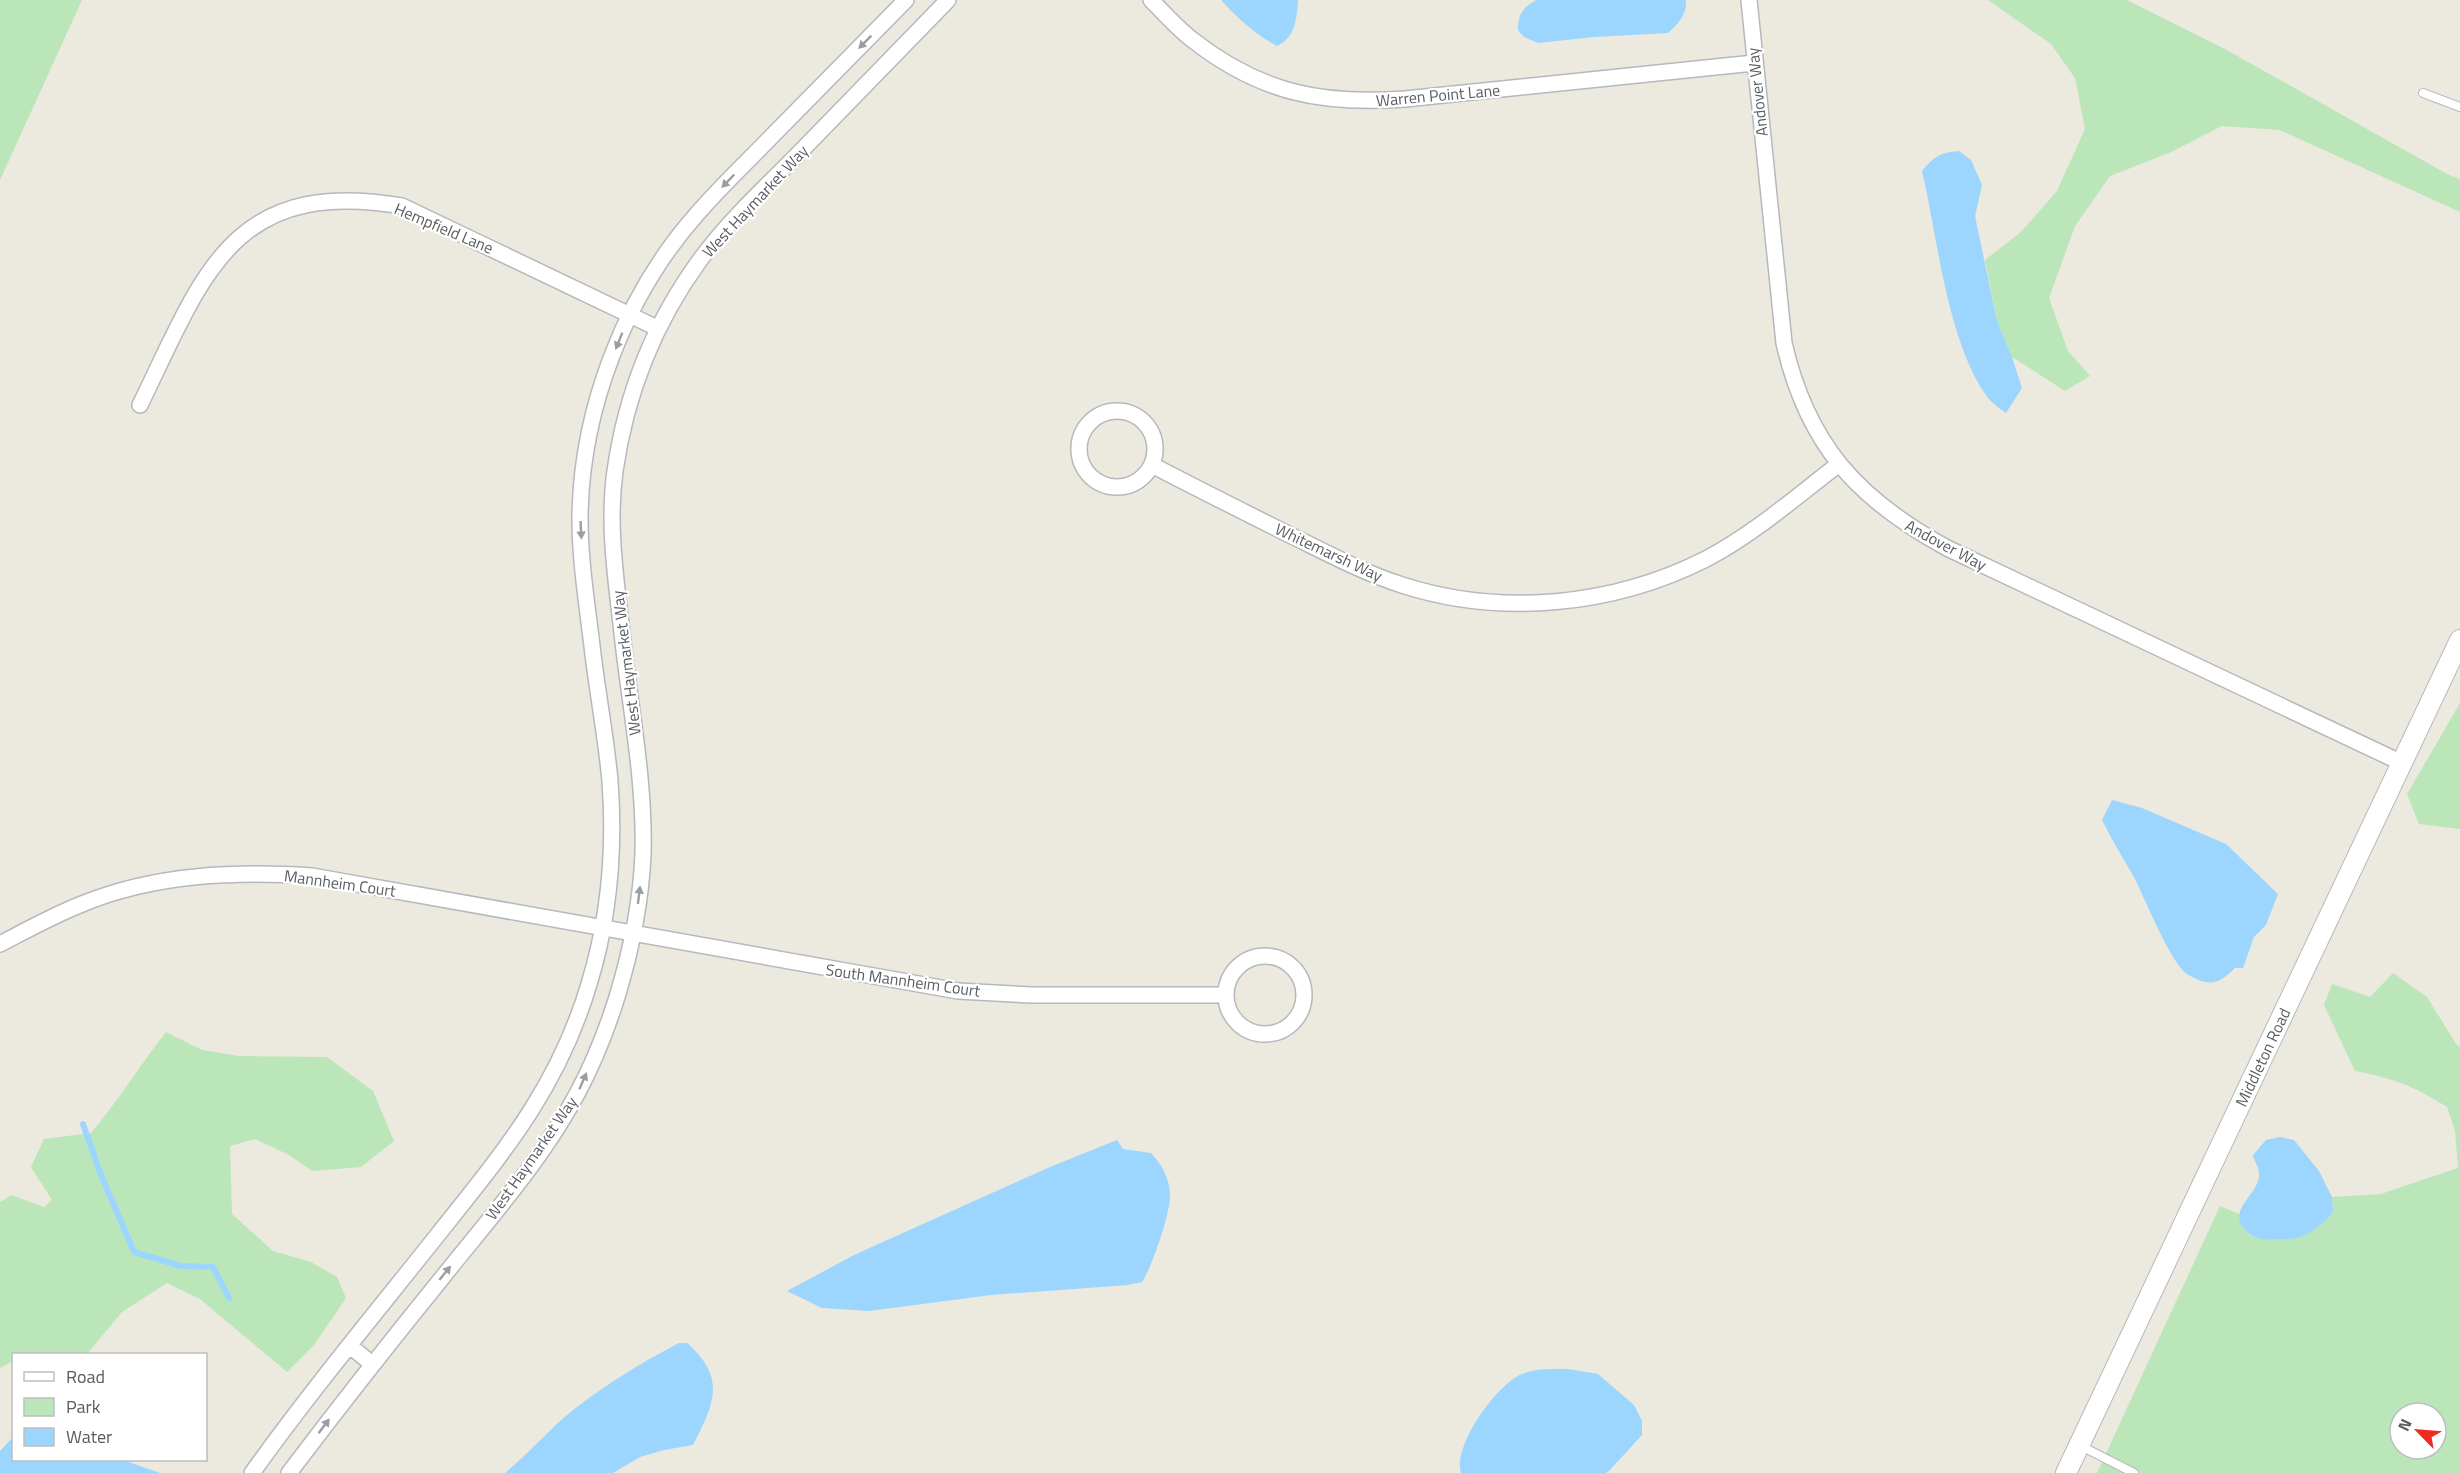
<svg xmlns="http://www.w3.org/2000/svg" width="2460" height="1473" font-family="'Titillium Web',sans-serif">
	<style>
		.green { fill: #bae6b9; fill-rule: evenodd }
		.water { fill: #9cd6ff }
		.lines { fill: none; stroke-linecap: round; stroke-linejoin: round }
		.stream { stroke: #9cd6ff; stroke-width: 6 }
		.service-casing { stroke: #b5b8bd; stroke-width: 10 }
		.minor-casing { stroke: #b5b8bd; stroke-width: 18 }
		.tertiary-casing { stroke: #b5b8bd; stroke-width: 22 }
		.service { stroke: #fff; stroke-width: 8 }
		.minor { stroke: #fff; stroke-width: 15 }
		.tertiary { stroke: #fff; stroke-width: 20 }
		.oneway { fill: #9b9da0 }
		.labels { text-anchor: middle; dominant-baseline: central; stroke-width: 4.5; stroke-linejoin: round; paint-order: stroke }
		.street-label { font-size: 16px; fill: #585c61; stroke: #fff }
	</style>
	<rect width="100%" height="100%" fill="#ece9de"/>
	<path class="green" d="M0 0H82L0 180Z
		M1988 0H2127L2225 49 2447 174 2460 179V212L2280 130 2222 126 2169 153 2110 176 2075 226 2049 298 2068 351 2090 376 2065 391 2012 357 1997 321 1985 260 2021 232 2057 191 2085 129 2075 78 2051 44Z
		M2460 703V829L2419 824 2407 794Z
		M2393 973 2427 997 2456 1044 2460 1047V1473H2097L2220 1206 2239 1214C2244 1264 2308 1223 2333 1212L2332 1197 2381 1194 2458 1168 2455 1131 2447 1107C2414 1086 2393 1078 2355 1071L2324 1005 2332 984 2370 997ZM2400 1413H2436V1449H2400Z
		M166 1032 202 1050 239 1056 327 1057 373 1091 394 1141 361 1167 312 1171 289 1155 255 1139 230 1146 232 1214 273 1251 311 1262 337 1277 346 1298 314 1345 287 1372 200 1299 167 1283 122 1312 87 1354H14L13 1361 0 1368V1202L11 1195 44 1207 52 1200 31 1167 44 1139 91 1133C118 1101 140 1065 166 1032Z"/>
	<path class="water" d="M1221 0H1298C1297 19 1295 38 1277 46 1255 34 1238 19 1221 0Z
		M1536 0H1686C1687 15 1678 24 1668 33L1594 37 1538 43 1524 37 1518 30C1518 15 1522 8 1536 0Z
		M1959 151 1971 160 1982 185 1975 216 1997 321 2012 357 2022 388 2006 413C2000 409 1993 404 1988 398 1947 342 1938 239 1922 171 1935 156 1939 153 1959 151Z
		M2112 800 2142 808 2226 844 2278 894 2266 925 2254 937 2243 968H2235C2218 985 2209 987 2187 974 2171 963 2144 897 2134 877 2123 858 2112 840 2102 820Z
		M2280 1137 2294 1140 2319 1171 2332 1197 2333 1212C2320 1228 2303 1241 2281 1239 2275 1239 2268 1240 2262 1239 2255 1238 2247 1234 2243 1228 2228 1208 2261 1193 2259 1173 2259 1167 2254 1161 2253 1155L2266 1140Z
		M1117 1140 1123 1149 1151 1153C1162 1165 1169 1177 1170 1194 1171 1212 1152 1267 1142 1282L1128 1285 991 1295 869 1311 822 1308 787 1291 854 1255 1050 1167Z
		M679 1343H687C727 1378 714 1404 693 1445L664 1450 640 1457 613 1473H505C524 1457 541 1439 559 1422 594 1391 637 1365 679 1343Z
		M1568 1369 1598 1374 1634 1405 1642 1421V1435L1609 1471 1606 1473H1461C1453 1445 1496 1385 1522 1374 1536 1368 1553 1369 1568 1369Z
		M11 1439H13L14 1460H123L160 1473H0V1451Z"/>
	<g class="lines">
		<path class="stream" d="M83 1124 101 1175 134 1252 181 1266 213 1267 229 1298"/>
		<defs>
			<path id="service" d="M2423 93 2460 107
				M2081 1446 2134 1473"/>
			<path id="minor" d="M1151 0C1165 14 1179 30 1194 41 1261 93 1322 105 1405 99L1754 63
				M1749 0 1784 343C1807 444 1857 499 1947 548L2402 763
				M140 405C203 276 231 177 402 206L657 328
				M1079 449a38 38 0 1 1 76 0a38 38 0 1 1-76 0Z
				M1152 465C1198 489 1244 512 1290 535 1327 553 1362 572 1402 585 1501 617 1613 606 1706 559 1754 534 1797 496 1839 464
				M0 944C27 930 54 915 82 904 155 874 235 871 312 876L958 991 1031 995H1226
				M1226 995a39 39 0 1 1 78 0a39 39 0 1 1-78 0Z
				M350 1346 372 1364
				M252 1473C310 1392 374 1315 436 1237 502 1154 558 1089 589 984 609 919 615 849 610 781 606 736 597 691 592 646 587 604 580 561 580 518 581 410 625 295 697 214 721 186 749 160 774 134 818 89 862 45 906 0
				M289 1473C339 1407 390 1342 442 1278 489 1219 543 1159 578 1092 594 1062 607 1029 617 997 631 951 641 903 643 854 645 783 631 712 623 642 617 585 607 528 615 471 626 394 654 323 700 260 730 219 770 183 805 147 853 98 900 49 948 0"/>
			<g id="tertiary">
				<path id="s1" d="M2066 1473 2460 640"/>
			</g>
		</defs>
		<use href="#service" class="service-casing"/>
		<use href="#minor" class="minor-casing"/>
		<use href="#tertiary" class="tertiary-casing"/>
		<use href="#service" class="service"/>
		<use href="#minor" class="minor"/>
		<use href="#tertiary" class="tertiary"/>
	</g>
	<defs><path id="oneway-solid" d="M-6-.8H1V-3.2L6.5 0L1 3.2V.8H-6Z" transform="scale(1.5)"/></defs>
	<g class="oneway">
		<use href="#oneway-solid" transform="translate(865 42) rotate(135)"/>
		<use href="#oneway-solid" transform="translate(728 181) rotate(134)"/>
		<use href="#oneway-solid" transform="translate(619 341) rotate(112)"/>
		<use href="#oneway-solid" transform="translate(581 530) rotate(87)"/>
		<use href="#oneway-solid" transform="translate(639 895) rotate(-83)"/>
		<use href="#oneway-solid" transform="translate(583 1081) rotate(-66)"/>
		<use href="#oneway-solid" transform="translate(445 1273) rotate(-51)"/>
		<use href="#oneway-solid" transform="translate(324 1426) rotate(-53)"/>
	</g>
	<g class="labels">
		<g class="street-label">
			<text transform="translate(1757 92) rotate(-96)">Andover Way</text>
			<text transform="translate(1438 95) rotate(-5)">Warren Point Lane</text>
			<text transform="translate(755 201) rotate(-47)">West Haymarket Way</text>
			<text transform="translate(444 228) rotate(23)">Hempfield Lane</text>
			<text transform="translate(1946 545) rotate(28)">Andover Way</text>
			<text transform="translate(1329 552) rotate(25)">Whitemarsh Way</text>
			<text transform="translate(626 663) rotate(-97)">West Haymarket Way</text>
			<text transform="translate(340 883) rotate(8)">Mannheim Court</text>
			<text transform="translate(903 980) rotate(8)">South Mannheim Court</text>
			<text stroke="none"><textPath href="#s1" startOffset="460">Middleton Road</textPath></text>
			<text transform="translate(531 1158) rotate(-55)">West Haymarket Way</text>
		</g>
	</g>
	<rect x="12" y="1353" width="195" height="108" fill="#ffffff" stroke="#bcbec0" stroke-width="1.5"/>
	<rect x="24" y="1372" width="30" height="9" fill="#ffffff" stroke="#bcbec0" stroke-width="1.5"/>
	<text x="66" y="1383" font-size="18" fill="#585c61">Road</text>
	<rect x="24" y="1398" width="30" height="18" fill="#bae6b9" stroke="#bcbec0" stroke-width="1.5"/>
	<text x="66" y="1413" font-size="18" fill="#585c61">Park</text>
	<rect x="24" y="1428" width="30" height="18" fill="#9cd6ff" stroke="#bcbec0" stroke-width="1.5"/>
	<text x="66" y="1443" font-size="18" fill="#585c61">Water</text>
	<g transform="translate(2418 1431) rotate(295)"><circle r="28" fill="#ffffff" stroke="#bcbec0" stroke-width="1.5"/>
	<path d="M0-4.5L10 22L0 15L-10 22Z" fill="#f12a1f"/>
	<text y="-9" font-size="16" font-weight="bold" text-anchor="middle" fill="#585c61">N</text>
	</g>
</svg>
